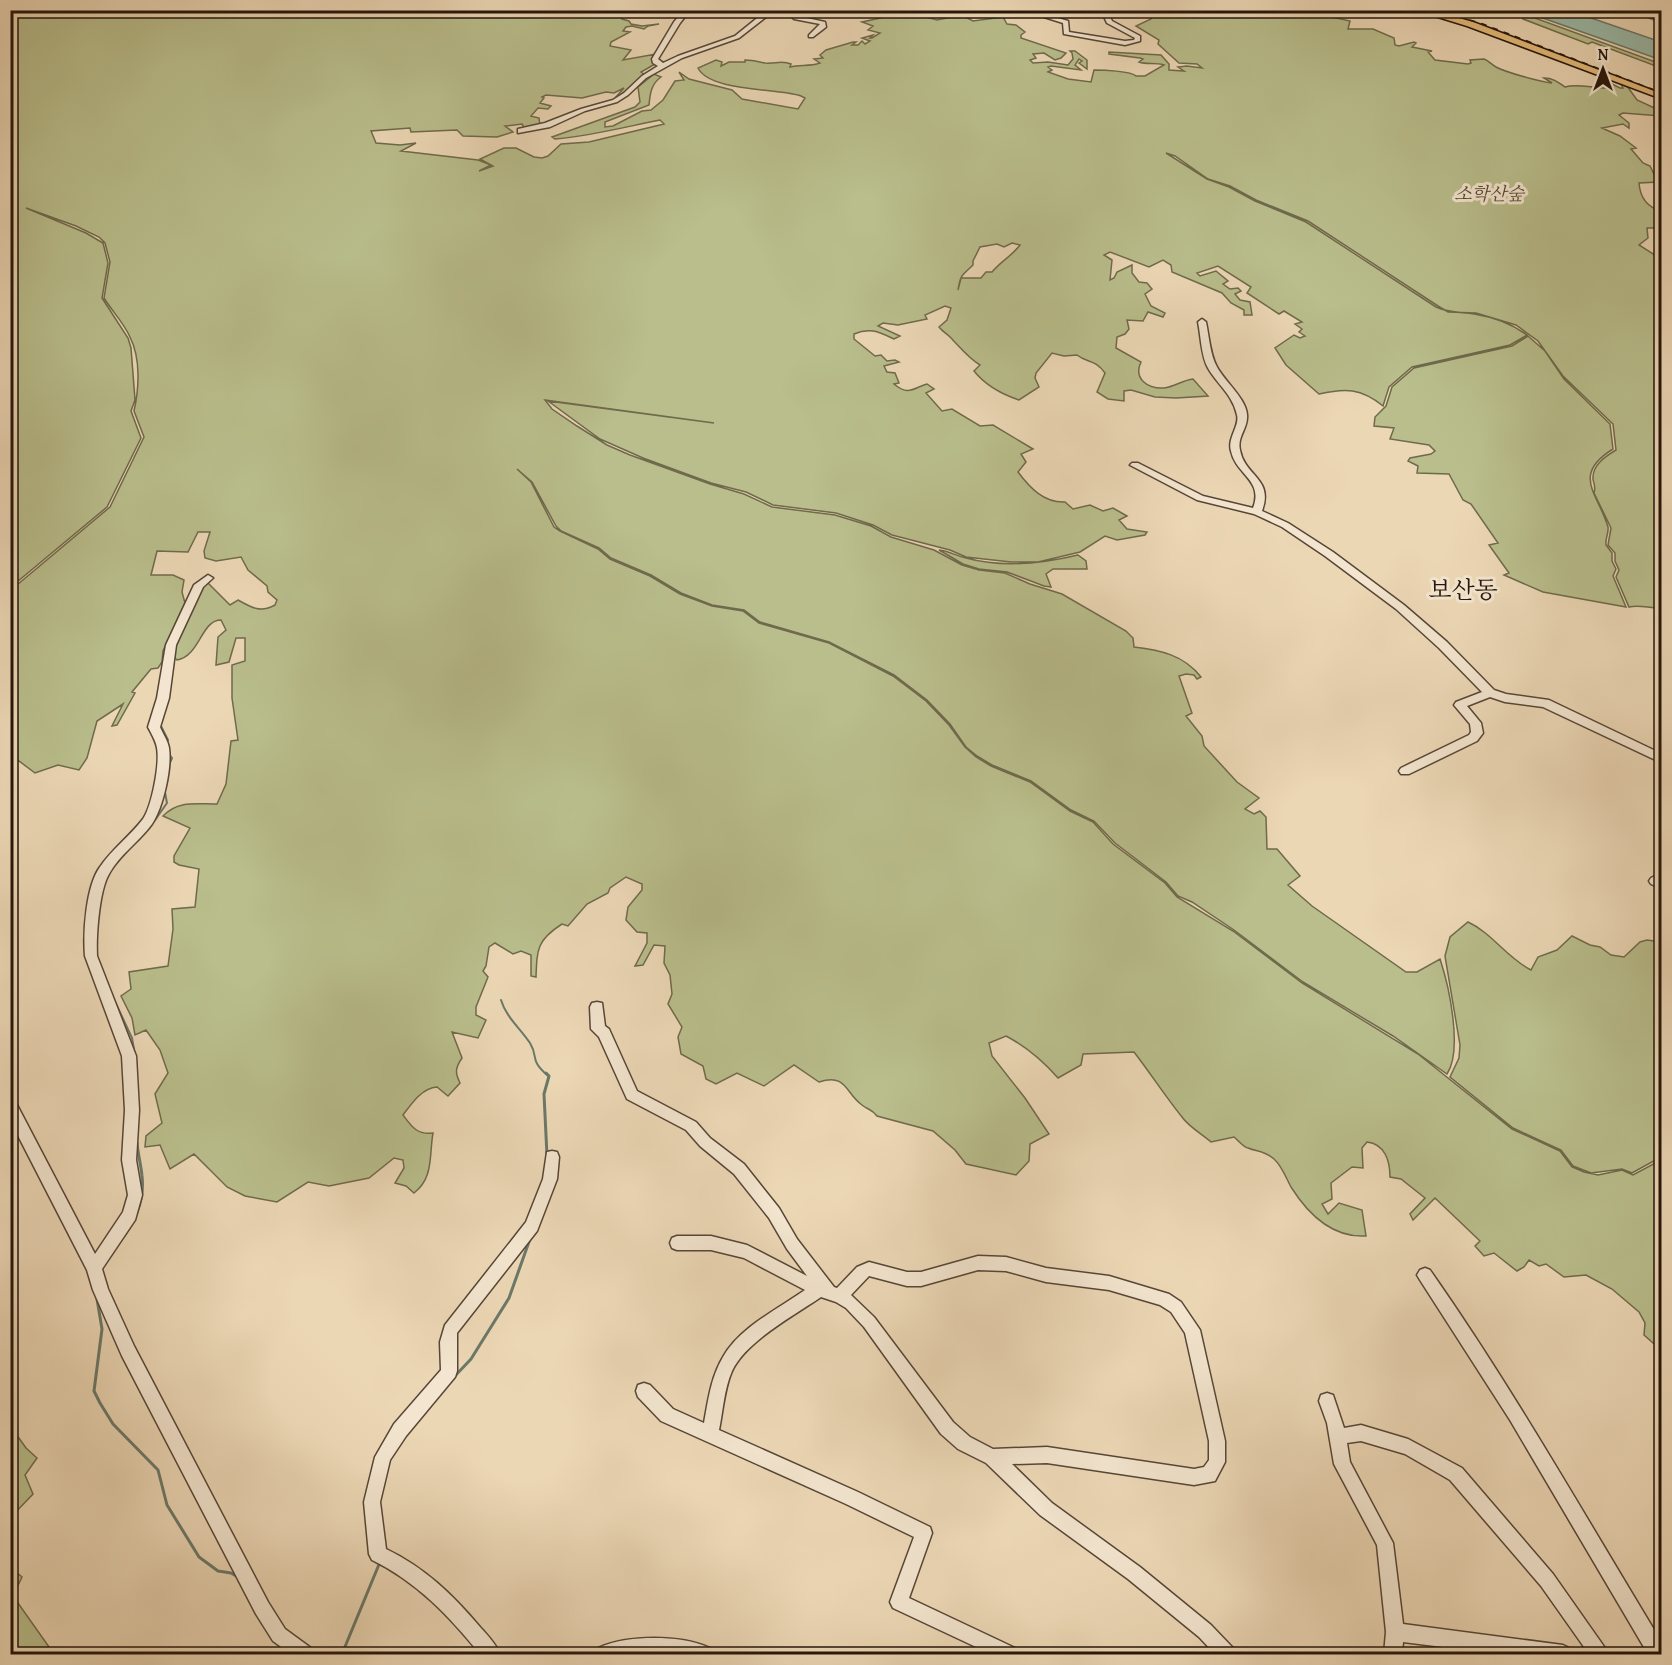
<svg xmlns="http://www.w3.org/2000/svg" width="1672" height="1665" font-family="'Gentium Book Plus','Noto Serif KR',serif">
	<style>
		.green { fill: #b9be8c; stroke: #6f6a4c; stroke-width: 1.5; fill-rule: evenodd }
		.water { fill: #9abaa8; stroke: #6b7869; stroke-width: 1.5 }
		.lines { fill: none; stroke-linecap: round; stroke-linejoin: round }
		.stream-far2 { stroke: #6b7869; stroke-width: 1.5 }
		.stream-far1 { stroke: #6b7869; stroke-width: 2 }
		.stream { stroke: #6b7869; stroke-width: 3 }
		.minor-casing { stroke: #574636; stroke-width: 3 }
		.major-casing { stroke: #25150b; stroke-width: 3 }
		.minor { fill: #f3e5cf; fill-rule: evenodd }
		.major { fill: #e6bc7a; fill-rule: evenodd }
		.rail { stroke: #25150b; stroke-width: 1.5; stroke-dasharray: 6 6; stroke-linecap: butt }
		.labels { text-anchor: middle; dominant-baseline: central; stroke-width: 6; stroke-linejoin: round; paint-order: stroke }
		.far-park-label { font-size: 18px; font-style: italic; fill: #514832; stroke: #f3e5cf }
		.quarter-label { font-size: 24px; fill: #25150b; stroke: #f3e5cf }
	</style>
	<rect width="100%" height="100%" fill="#ecd7b5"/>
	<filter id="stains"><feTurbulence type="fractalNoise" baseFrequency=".00333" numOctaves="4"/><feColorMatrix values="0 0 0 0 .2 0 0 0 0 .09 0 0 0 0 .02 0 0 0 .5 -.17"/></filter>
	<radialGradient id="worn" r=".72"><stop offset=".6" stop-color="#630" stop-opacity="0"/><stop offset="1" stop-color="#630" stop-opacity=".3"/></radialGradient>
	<path class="green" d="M417 10H614L622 19 629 21 631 24 642 26 659 24 648 26 644 29 632 26 626 27 623 31 630 32 611 42 610 46 631 50 623 60 656 54 652 61 655 64 641 72 644 74 619 98 616 97 624 88 614 93 606 92 582 98 546 95 542 97 544 98 540 103 551 106 548 109 538 108 531 116 539 118 540 126 525 129 522 124 505 126 513 132 497 137 463 136 457 130 411 132 410 128 371 131 376 143 400 145 416 143 401 151 478 160 491 165 479 171 493 166 480 159 504 148H516L534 157 542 158 548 156 561 144 589 142 664 124 660 120C625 127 591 136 555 139L552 137 635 107 640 102 638 87 654 74 661 77C651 84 650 94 649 105L605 122V127L613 126 642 111 651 110 663 100 675 81 684 80 679 72 689 79 732 90 742 99 798 109 805 98 801 96C779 88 710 92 698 68L716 60 722 62 721 66 729 62H745V60C753 60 759 62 765 63 775 64 782 60 791 64L790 67C800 64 809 67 820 63L814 59 823 58 820 55 826 50 853 42H856L852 45H858L862 41 865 44 870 41 862 38 873 35 870 38H872L880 33 868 30 873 26 862 22 908 12 937 20 962 15 973 21 1003 17 1007 24 1016 25 1025 32 1021 35V38L1066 53 1061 58 1055 60 1044 53 1033 54 1036 58 1030 60 1033 63 1048 62 1068 65 1073 59 1072 53 1070 51H1075L1087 60V69L1079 63 1082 61 1079 59 1075 65 1081 70 1051 66 1048 67 1052 70 1048 72 1068 79 1091 82 1094 70C1103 70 1131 71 1136 76H1145L1164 65C1155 62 1147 65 1139 62L1143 59 1140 58 1109 54V52L1161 55 1169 64V70L1184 71 1178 67 1187 66 1202 68 1197 64 1179 63 1158 44 1159 40 1136 26 1151 19 1157 11H1197L1198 13V10H1300L1350 21 1348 29H1373L1394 38 1395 45 1399 46 1414 42 1416 43 1412 47 1432 51 1428 52 1435 60 1468 64 1471 63 1470 60 1484 59C1489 61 1491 64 1496 67 1505 72 1541 82 1552 83L1544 78C1553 78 1558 82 1565 87 1578 83 1595 89 1609 88L1599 78H1600L1620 88H1623L1621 84 1627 86 1637 100 1661 111V116L1623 113 1619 115 1629 123V128L1623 124 1602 128 1620 136 1636 148 1631 149 1643 163 1650 166 1658 182 1639 183C1640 197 1647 207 1661 211V228H1647L1648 238 1639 245 1661 259V608C1650 609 1641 604 1629 607L1616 577 1619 570 1615 561V553L1608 545 1611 528 1594 493C1596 487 1594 485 1593 479 1592 465 1606 456 1616 450L1613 424 1563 376 1538 341 1516 325 1476 313 1448 312 1438 306 1308 221 1256 200 1230 186 1208 179 1175 156 1166 153 1207 179 1229 187 1255 201 1306 222 1436 307C1449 313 1460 312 1474 314 1493 317 1511 323 1527 335L1510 345 1412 367 1389 387 1383 406C1361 388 1345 388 1319 394L1286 365 1275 348 1294 335 1300 338 1305 336 1299 332 1302 329 1295 324 1302 322 1284 311 1279 314 1247 293 1251 287 1218 266 1197 273 1200 276 1216 271 1228 281 1223 284 1230 289 1238 288 1241 291 1235 294 1240 300 1250 302 1252 315H1244V310L1231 303 1222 293 1172 272 1171 265 1163 260 1149 267 1110 252 1104 255 1112 260 1110 280 1114 278 1117 272 1132 265V273L1139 282 1147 283 1152 289 1145 294 1151 306 1165 313 1163 317 1148 312 1143 321 1127 320 1129 329 1125 334 1117 337 1116 348 1141 362C1133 379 1148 389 1164 388 1174 387 1183 380 1193 379L1208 396 1176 398 1155 397 1131 390 1124 391V401L1108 399 1097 392 1105 373C1095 359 1087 363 1077 355L1064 356 1052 353 1036 373 1035 378 1039 387 1019 400C1001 394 986 386 974 371L980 365C967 357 960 347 950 337 946 333 943 332 939 327L947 320 951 308 945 306 925 315 927 319 898 325 883 323 878 326 900 336 894 339C879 332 870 327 854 334V339L875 356 881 355 887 361 895 360 899 362 884 366 887 372 895 373 899 383 894 384C909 397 915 387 927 384L934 389 926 393 942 411 952 409 980 426 993 425 1033 449 1021 454 1026 462 1018 472C1030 488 1044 503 1065 502L1073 509 1090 505 1103 511 1113 508 1127 516 1119 520 1127 529 1147 532 1145 535 1117 540 1105 536 1080 552 1038 562H1011L966 557 950 550 892 535 873 525 836 513 773 505 746 492 711 483 643 458 600 439 548 401 714 423 545 400 552 409 577 426 607 445 630 455 710 484 744 494 772 507 835 515 871 526 891 537 934 550 962 565 979 570 1005 573 1030 584 1062 594 1126 631 1133 638 1134 647C1160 650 1184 655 1201 677L1197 679 1194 675 1186 674 1179 676 1192 713 1186 716 1202 736 1204 746 1237 782 1259 798 1245 809 1254 814 1260 811 1266 817 1267 849H1277L1300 876 1288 885 1312 906 1406 972H1417L1440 959C1449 986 1463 1050 1447 1074L1393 1036 1303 982 1234 930 1192 902 1178 896 1166 882 1115 843 1094 821 1071 810 1031 781 992 765 977 756 966 747 950 724 927 700 894 675 829 642 760 622 744 610 712 605 681 593 651 575 611 558 599 548 561 531 556 526 532 482 517 469 531 482 554 527 560 531 598 549 610 559 650 576 680 594 712 606 743 611 759 623 829 643 893 676 926 701 949 725 965 747 976 757 991 766 1030 782 1070 811 1093 822 1113 844 1165 883 1177 897 1233 931 1302 983 1418 1054 1512 1129 1560 1151 1572 1167 1584 1172 1598 1175 1622 1170 1633 1175 1661 1160V1350L1644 1335 1645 1323 1639 1312 1612 1289 1586 1275 1564 1277 1546 1264 1539 1266 1529 1260 1524 1267 1517 1271 1494 1253 1484 1256 1475 1246 1480 1241 1435 1198 1413 1220 1410 1214 1425 1198 1401 1179 1390 1177C1390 1161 1385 1144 1367 1142L1362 1148 1363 1168 1352 1167 1331 1183 1332 1199 1322 1204 1328 1214 1339 1203 1362 1210 1366 1236C1332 1238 1308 1214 1291 1187 1286 1178 1282 1166 1274 1159 1265 1151 1258 1152 1248 1148 1243 1147 1238 1140 1234 1137L1211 1142C1202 1134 1189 1127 1182 1117 1165 1096 1151 1074 1134 1052L1083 1054 1081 1065 1058 1078C1042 1060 1027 1047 1006 1036L989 1043 992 1056 1025 1098 1049 1134 1030 1144 1029 1161 1016 1175 966 1164 955 1150 933 1131 877 1116C872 1109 868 1110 862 1105 845 1093 847 1073 819 1082L794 1065 764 1086 737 1073 716 1084 706 1079 703 1066 681 1054 678 1037 682 1027 668 1004 672 994 670 975 664 963 665 946 654 945 643 965 635 966 647 943V933L637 932 626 920 628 907 642 890V884L626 877 610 888 608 893 587 904 568 926 562 924C537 940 537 949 536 977L531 976V955L521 951 513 954 495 943 489 947 486 966 483 971 488 977 476 1007V1015L486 1020 478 1038 452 1032 462 1058C455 1068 455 1073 460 1083L448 1096 437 1087C422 1088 412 1103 403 1115 412 1127 417 1135 433 1133 429 1155 434 1178 414 1193L406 1186 395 1183 404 1168 403 1160 394 1158 369 1178 329 1186 308 1182 277 1202 245 1196 227 1187 194 1154 170 1169 160 1145 145 1147 146 1136 162 1123 155 1094 168 1073 160 1050 146 1030 135 1035 132 1018 121 996 131 989 129 972 168 966 173 929 172 909 195 907 199 869 179 865 174 862V856L190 828 163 816C178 800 197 804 217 804L226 784 231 741 238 740 232 698V665L245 661V638H236L229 662 216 665 218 637 226 630 221 620C201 620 200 656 177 660L173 656 174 647 200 589 207 582 230 605 238 600C252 608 261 613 275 605L277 600 268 592 267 586 248 570 241 557 216 561 205 558 204 551 210 532H198L188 552 157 551 151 575H173L184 580 182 592 185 603 163 651 162 662 158 668 151 669 132 692 135 693 117 725 112 726 123 704 97 721 87 758 79 770 58 765 35 773 11 755V590L110 507 144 437 134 411C139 389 141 359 130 337 124 323 112 311 104 298L110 262 105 243 99 237 76 226 26 208 86 233 103 243 108 263 102 298 128 338 131 348 135 400 131 411 141 438 107 507 11 587V11ZM1012 243 1020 245C1012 256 1002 260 992 272H986L981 278H961L958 290C961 273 962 276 973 265V261L980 247 997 244 1004 247Z
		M1507 11H1516L1661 64V68L1592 42 1588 44 1523 19 1524 17Z
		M1528 336 1545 351 1564 379 1610 424 1613 449C1571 475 1598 493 1608 527 1609 532 1605 539 1606 545L1612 553V561L1616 569 1613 576 1626 607 1543 592 1504 575 1509 573 1489 545 1498 543 1471 504 1463 500 1449 474 1417 473 1418 466 1408 461 1410 458 1431 454 1435 451 1429 445 1390 439 1394 428 1374 426 1375 417 1386 406 1392 387 1414 368 1512 346Z
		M939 550C949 551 956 556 966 558 1003 568 1041 564 1078 555L1086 561 1087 569H1053L1046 574 1051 587 1044 586 1007 572 979 569 963 564Z
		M1468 922C1492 933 1507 958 1531 970L1538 957 1557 950 1572 936 1590 945 1600 947 1611 955 1624 957 1640 942 1647 940 1661 942V1157L1632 1173 1622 1169 1591 1173 1573 1166 1561 1150 1513 1128 1450 1077 1459 1058 1460 1045 1445 956 1450 937Z
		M11 1427 26 1448 37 1458 25 1475 33 1494 11 1517Z
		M11 1568 22 1577 13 1596 54 1654H11Z"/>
	<path class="water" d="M1523 11H1571L1661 42V60Z"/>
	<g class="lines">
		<path class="stream-far2" d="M1627 10 1662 23"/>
		<path class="stream-far1" d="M160 724 168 740 167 745
			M169 754 172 758 169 765
			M153 823 167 803 164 787
			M111 993 132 1038 137 1066
			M501 1000C506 1017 520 1028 530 1043 539 1058 529 1059 547 1075"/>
		<path class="stream" d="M546 1073 549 1076 544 1094 547 1156
			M120 1241C135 1222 145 1201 142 1176 141 1165 138 1154 137 1143
			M97 1299 102 1329 94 1391 100 1403 113 1424 158 1470 167 1505 199 1557 218 1571 231 1573 238 1577
			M454 1377 471 1359 509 1298 530 1239
			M311 1650 317 1654
			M342 1654 380 1562"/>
		<defs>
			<path id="minor" d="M684 10H713L687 14 680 23 658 59 663 63 678 56 735 36 767 10H775L739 38 682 58 646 78 628 95 617 102 585 111 550 127 518 133V129L545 123 581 109 613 100 624 93 642 76 658 66 653 63 652 59 674 22Z
				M792 10H798L796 15 798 16 825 22 826 27 813 37H809V35L820 24 794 19 790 15Z
				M1036 10H1043L1048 15 1068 21 1069 32 1125 41 1134 40 1135 38 1107 23 1101 10H1107L1112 21 1140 36V41L1125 45 1064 34 1063 23 1044 17Z
				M1635 10H1645L1662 17V21Z
				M1202 319 1206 322C1209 336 1210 355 1217 367 1225 382 1249 401 1247 418 1247 429 1237 437 1240 450 1245 477 1274 478 1262 511L1288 523 1333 552 1404 605 1447 642 1494 690 1506 694 1549 700 1662 754V763L1543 707 1505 702 1490 697 1467 706 1481 723 1483 733 1477 741 1409 774H1401L1399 771 1401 768 1469 735 1471 732 1470 724 1454 705 1456 702 1482 692 1439 648 1396 609 1325 556 1282 527 1254 514 1197 500 1130 465 1132 463H1138L1203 496 1253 508C1264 480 1236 475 1231 451 1227 438 1240 426 1237 415 1233 395 1217 384 1208 368 1201 356 1201 336 1198 322Z
				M208 575 213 578 203 587 176 645 169 698 160 727C163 734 168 741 169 748 172 768 163 808 152 824 139 842 119 855 109 874 99 891 96 936 97 956L136 1056 139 1110 136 1160 142 1195 135 1220 102 1269 108 1289 134 1346 268 1602 285 1629 311 1648 314 1654H291L273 1641 256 1614 122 1356 93 1290 87 1270 10 1120V1099L15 1101 95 1254 123 1212 128 1195 122 1160 125 1110 122 1056 85 956C83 933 86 886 100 867 112 849 130 836 143 819 152 806 160 764 157 748 156 741 151 733 148 727L157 698 166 645 194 585Z
				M1655 876 1662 879V889L1651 884 1649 881 1651 878Z
				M597 1002 602 1003 605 1026 609 1029 637 1091 696 1122 710 1138 744 1164 779 1208 797 1239 834 1287 837 1288 857 1267 869 1262 907 1272H921L978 1256 1006 1257 1046 1268 1109 1276 1169 1294 1181 1302 1200 1330 1225 1441V1462L1215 1481 1194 1485 1047 1463 1012 1464 1052 1503 1140 1567 1211 1625 1233 1648 1236 1654H1215L1199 1637 1128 1579 1040 1515 986 1463 958 1449 941 1434 864 1327 846 1308 836 1302 821 1297C795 1315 746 1341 732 1371 724 1389 723 1411 719 1430L858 1492 930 1527 932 1533 909 1598 1015 1648 1018 1654H991L893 1608 890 1602 914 1537 846 1504 661 1421 638 1397 636 1391 638 1385 644 1383 650 1385 673 1409 704 1423C708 1401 711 1377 723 1357 740 1327 778 1309 805 1290L744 1258 711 1250H677L672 1248 670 1243 672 1238 677 1236H711L747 1245 807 1276 787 1249 769 1218 734 1174 700 1146 686 1130 627 1099 599 1037 591 1029 590 1007 592 1003ZM978 1270 1006 1271 1046 1282 1109 1290 1160 1305 1171 1312 1185 1333 1209 1441V1460L1204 1467 1194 1469 1047 1447 993 1449 970 1437 953 1422 874 1317 851 1295 869 1276 907 1286H921Z
				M552 1151 557 1152 559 1157 557 1179 537 1231 457 1333V1371L455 1377 406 1436 390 1460 380 1502 386 1549C424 1567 453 1595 480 1627 488 1636 496 1644 500 1654H480C449 1616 417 1582 372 1560L369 1554 364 1502 375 1457 394 1424 441 1370 440 1342 445 1325 526 1222 543 1179 547 1152Z
				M1425 1268 1430 1270C1514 1390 1586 1518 1662 1643V1654H1648L1510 1420 1420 1280 1417 1275 1420 1270Z
				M1327 1393 1333 1395 1344 1428 1361 1425 1408 1439 1462 1468 1553 1574 1605 1648 1608 1654H1589L1541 1586 1450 1480 1405 1454 1361 1441 1347 1443 1350 1462 1393 1543 1403 1624 1563 1645 1569 1648 1572 1654H1499L1403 1642 1402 1654H1384L1386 1632 1377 1545 1334 1464 1327 1423 1319 1401 1321 1395Z
				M654 1638C673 1638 692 1640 710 1648L713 1654H595L598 1648C616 1640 635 1638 654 1638Z"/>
			<path id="major" d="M1415 10H1430L1473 22 1662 94V99L1467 26Z"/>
		</defs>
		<use href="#minor" class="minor-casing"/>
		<use href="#major" class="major-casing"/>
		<use href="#minor" class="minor"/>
		<use href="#major" class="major"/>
		<path class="rail" d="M1435 10 1483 24 1662 93"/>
	</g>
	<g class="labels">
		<g class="far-park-label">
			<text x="1489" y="193">소학산숲</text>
		</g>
		<g class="quarter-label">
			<text x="1463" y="589">보산동</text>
		</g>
	</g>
	<rect width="1672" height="1665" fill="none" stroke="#ecd7b5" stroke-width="36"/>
	<rect x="12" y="12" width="1648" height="1641" fill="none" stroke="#25150b" stroke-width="3"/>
	<rect x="18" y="18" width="1636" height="1629" fill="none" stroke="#25150b" stroke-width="1.5"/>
	<g transform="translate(1603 69)" stroke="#f3e5cf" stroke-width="4.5" paint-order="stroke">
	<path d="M0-4.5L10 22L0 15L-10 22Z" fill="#25150b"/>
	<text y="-9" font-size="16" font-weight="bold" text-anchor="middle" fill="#25150b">N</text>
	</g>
	<rect width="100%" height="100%" filter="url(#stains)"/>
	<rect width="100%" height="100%" fill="url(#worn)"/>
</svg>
